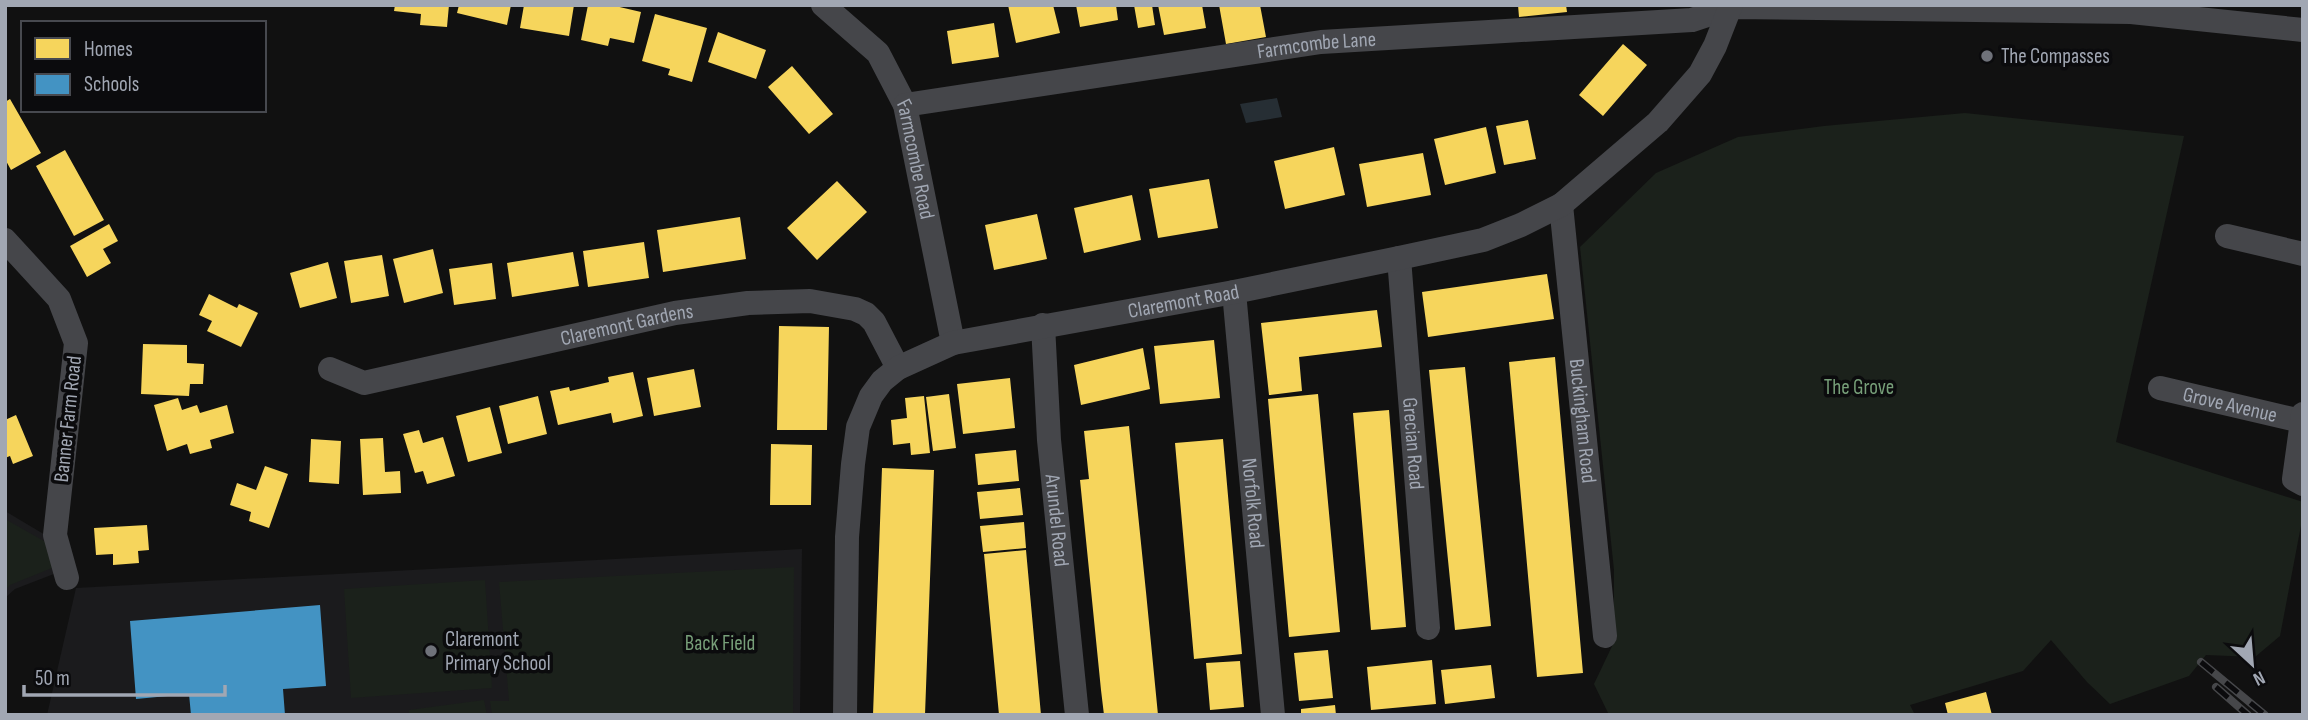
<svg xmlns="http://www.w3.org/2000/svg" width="2308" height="720" font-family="'Sofia Sans Condensed',sans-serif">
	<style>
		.built { fill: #1b1b1d }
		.green { fill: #1b211b }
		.water { fill: #262e34 }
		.homes { fill: #f6d55c }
		.schools { fill: #4393c3 }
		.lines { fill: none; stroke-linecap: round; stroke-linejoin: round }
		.minor { stroke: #45464a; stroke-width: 24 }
		.rail-casing { stroke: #46474a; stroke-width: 8 }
		.rail { stroke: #0b0b0d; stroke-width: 5; stroke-dasharray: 16; stroke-linecap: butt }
		.poi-dot { fill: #6f727a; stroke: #0b0b0d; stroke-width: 2.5 }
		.labels { text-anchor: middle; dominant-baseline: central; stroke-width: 7; stroke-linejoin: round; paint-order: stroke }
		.street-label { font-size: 21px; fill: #a1a7b3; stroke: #0b0b0d }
		.poi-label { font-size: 21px; fill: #a1a7b3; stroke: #0b0b0d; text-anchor: start }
		.park-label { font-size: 21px; fill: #779f79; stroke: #0b0b0d }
	</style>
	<rect width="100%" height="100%" fill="#111"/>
	<path class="built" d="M5 511 57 542 59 572 15 589 5 598Z
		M802 549 800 715H47L76 588Z"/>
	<path class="green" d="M1965 113 2184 136 2116 442 2303 502V515L2280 636 2255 657 2206 655 2189 676 2110 704 2087 682 2051 640 2023 671 1910 705 1915 715H1609L1594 684 1614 642V570L1580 247 1656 173 1738 137 1824 126Z
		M5 519 51 545 52 568 10 585 5 590Z
		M794 567 793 715H492L490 701H509L499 582Z
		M485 580 492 688 351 698 344 589Z
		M484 700 487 715H409V710Z"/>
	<path class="water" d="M1277 98 1282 117 1246 123 1240 104Z"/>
	<path class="homes" d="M395 5H449L447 27 420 25 421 14 394 11Z
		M459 5H511L507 25 457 13Z
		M524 5H574L569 36 520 28Z
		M588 5H611L641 12 634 43 610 38 608 46 581 40Z
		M1008 5H1053L1060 33 1016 43Z
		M1076 5H1116L1118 20 1080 27Z
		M1134 5H1152L1155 25 1138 28Z
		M1158 5H1202L1206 28 1164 35Z
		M1219 5H1260L1266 37 1226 44Z
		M1518 5H1566L1567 12 1519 17Z
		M655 14 707 28 692 82 668 75 670 69 642 61Z
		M994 23 999 57 952 64 947 31Z
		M718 32 766 50 756 79 708 62Z
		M1623 44 1647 65 1603 116 1579 95Z
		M792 66 833 114 809 134 768 87Z
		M10 99 41 153 11 170 5 159V102Z
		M1528 120 1536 159 1504 165 1496 126Z
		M1486 127 1496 173 1445 185 1434 139Z
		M1334 147 1345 195 1285 209 1274 161Z
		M65 150 104 220 74 236 36 166Z
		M1423 153 1431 195 1367 207 1359 164Z
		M1209 179 1218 228 1158 238 1149 189Z
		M837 181 867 212 817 260 787 228Z
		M1132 195 1141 240 1084 253 1074 208Z
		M1037 214 1047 259 994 270 985 225Z
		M740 217 746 259 663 272 657 230Z
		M109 224 118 241 103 249 111 263 87 277 70 246Z
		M644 242 649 278 588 287 583 251Z
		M433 249 443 293 404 303 393 259Z
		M573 252 579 286 512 297 507 263Z
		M382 255 389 296 351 303 344 261Z
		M328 262 337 298 300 308 290 273Z
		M492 263 496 299 454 305 449 269Z
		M1547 274 1554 319 1428 337 1422 292Z
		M209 294 237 308 239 304 258 313 241 347 207 331 212 321 199 315Z
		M1377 310 1382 347 1299 357 1302 391 1269 395 1261 323Z
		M779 326 829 327 827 430H777Z
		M1214 340 1220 398 1160 404 1154 346Z
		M143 344 187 345V363L204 364 203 384H190L189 396 141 394Z
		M1143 348 1150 389 1081 405 1074 365Z
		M1555 357 1583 673 1537 677 1509 362Z
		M1465 367 1491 626 1455 630 1429 370Z
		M694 369 701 407 654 416 647 378Z
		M633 372 643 416 613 423 611 413 558 425 550 391 569 387 570 391 609 382 608 377Z
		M1010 378 1015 428 963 434 957 384Z
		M949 394 956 448 933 451 926 397Z
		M1318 394 1340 632 1289 637 1268 399Z
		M538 396 547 434 508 444 499 406Z
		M924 396 930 453 911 455 910 443 893 445 891 420 907 418 905 398Z
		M178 398 182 410 197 405 200 413 227 405 234 433 210 440 212 448 190 454 187 444 167 451 154 405Z
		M490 407 502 453 468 462 456 416Z
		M1389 410 1406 627 1371 630 1353 413Z
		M16 415 33 456 13 464 10 456 5 458V420Z
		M1129 426 1146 592 1158 715H1104L1101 690 1080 480 1089 479 1084 431Z
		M419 430 423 443 443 437 455 476 427 484 423 471 415 473 403 434Z
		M383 438 385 472 400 471 401 493 363 495 360 439Z
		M311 439 341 441 339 484 309 482Z
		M1223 439 1242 654 1194 659 1175 443Z
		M771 444 812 445 811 505H770Z
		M1016 450 1019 481 978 485 975 454Z
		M265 466 288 474 269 528 249 521 251 512 230 505 237 483 256 490Z
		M882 468 934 470 925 715H873Z
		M1020 488 1023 515 980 519 977 492Z
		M1024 522 1026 548 983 552 980 526Z
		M147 525 149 550 138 551 139 563 113 565V554L96 555 94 528Z
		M1026 550 1041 715H999L984 554Z
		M1328 650 1333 698 1299 701 1294 653Z
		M1432 660 1436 704 1371 710 1367 667Z
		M1240 661 1244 707 1210 710 1206 663Z
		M1491 665 1495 698 1445 704 1441 670Z
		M1986 692 1992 715H1948L1945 703Z
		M1335 705 1336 715H1301V709Z"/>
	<path class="schools" d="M320 605 326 686 283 689 285 715H191L189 694 136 699 130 621Z"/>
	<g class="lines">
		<g class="minor">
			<path id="s1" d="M823 5 878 53 905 105 953 343"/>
			<path id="s2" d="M905 105 1321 42 1692 20 1731 7 2131 12 2303 30"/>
			<path id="s3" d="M1561 205 1605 636"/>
			<path d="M2227 236 2303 254"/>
			<path d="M5 240 59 299 76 343 55 535 67 578"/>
			<path id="s4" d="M1399 258 1428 628"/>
			<path id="s5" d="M1234 292 1273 715"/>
			<path id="s6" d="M1043 325 1049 440 1077 715"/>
			<path id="s7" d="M330 369 364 383 675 313 748 303 810 301 855 309 866 314 874 322 898 368"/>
			<path id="s8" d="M2160 388 2301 421"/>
			<path d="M2303 414 2294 479 2303 484"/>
			<path id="s9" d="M845 715 847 537 853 464 858 427 871 396 882 381 898 368 953 343 1234 292 1399 258 1483 240 1521 225 1561 205 1658 122 1700 74 1715 46 1731 5"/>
		</g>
		<defs>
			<path id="rail" d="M2201 662 2265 715
				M2216 687 2248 715"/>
		</defs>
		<use href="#rail" class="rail-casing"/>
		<use href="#rail" class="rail"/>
	</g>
	<g class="poi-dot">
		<circle cx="1987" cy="56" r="7"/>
		<circle cx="431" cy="651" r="7"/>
	</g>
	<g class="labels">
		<g class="street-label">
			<text stroke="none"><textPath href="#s2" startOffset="416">Farmcombe Lane</textPath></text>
			<text stroke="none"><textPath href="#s1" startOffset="187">Farmcombe Road</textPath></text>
			<text stroke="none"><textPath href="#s9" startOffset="656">Claremont Road</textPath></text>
			<text stroke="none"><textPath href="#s7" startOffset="306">Claremont Gardens</textPath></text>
			<text stroke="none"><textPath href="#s8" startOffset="72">Grove Avenue</textPath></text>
			<text transform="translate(68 419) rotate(-84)">Banner Farm Road</text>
			<text stroke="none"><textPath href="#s3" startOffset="217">Buckingham Road</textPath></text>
			<text stroke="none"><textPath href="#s4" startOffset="186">Grecian Road</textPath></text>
			<text stroke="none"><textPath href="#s5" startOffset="212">Norfolk Road</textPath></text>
			<text stroke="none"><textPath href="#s6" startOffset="196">Arundel Road</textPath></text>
		</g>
		<g class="poi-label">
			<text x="2001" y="56">The Compasses</text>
			<text x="445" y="639">Claremont<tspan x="445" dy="24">Primary School</tspan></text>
		</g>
		<g class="park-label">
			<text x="1859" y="387">The Grove</text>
			<text x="720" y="643">Back Field</text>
		</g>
	</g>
	<rect width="2308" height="720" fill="none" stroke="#a1a7b3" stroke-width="14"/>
	<rect x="21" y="21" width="245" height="91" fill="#0b0b0d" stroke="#47494f" stroke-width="2"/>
	<rect x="35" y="38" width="35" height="21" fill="#f6d55c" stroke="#47494f" stroke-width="2"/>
	<text x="84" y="56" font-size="21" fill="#a1a7b3">Homes</text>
	<rect x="35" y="74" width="35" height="21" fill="#4393c3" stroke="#47494f" stroke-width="2"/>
	<text x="84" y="91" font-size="21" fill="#a1a7b3">Schools</text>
	<g transform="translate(2252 664) rotate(154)" stroke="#0b0b0d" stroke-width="5" paint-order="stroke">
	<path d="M0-5L12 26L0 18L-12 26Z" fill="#a1a7b3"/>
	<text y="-10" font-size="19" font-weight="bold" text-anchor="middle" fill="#a1a7b3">N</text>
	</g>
	<path d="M24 685v10h201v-10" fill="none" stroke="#a1a7b3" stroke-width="3.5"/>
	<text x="35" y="685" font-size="21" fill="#a1a7b3" stroke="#0b0b0d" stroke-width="5" paint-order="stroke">50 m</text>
</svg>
